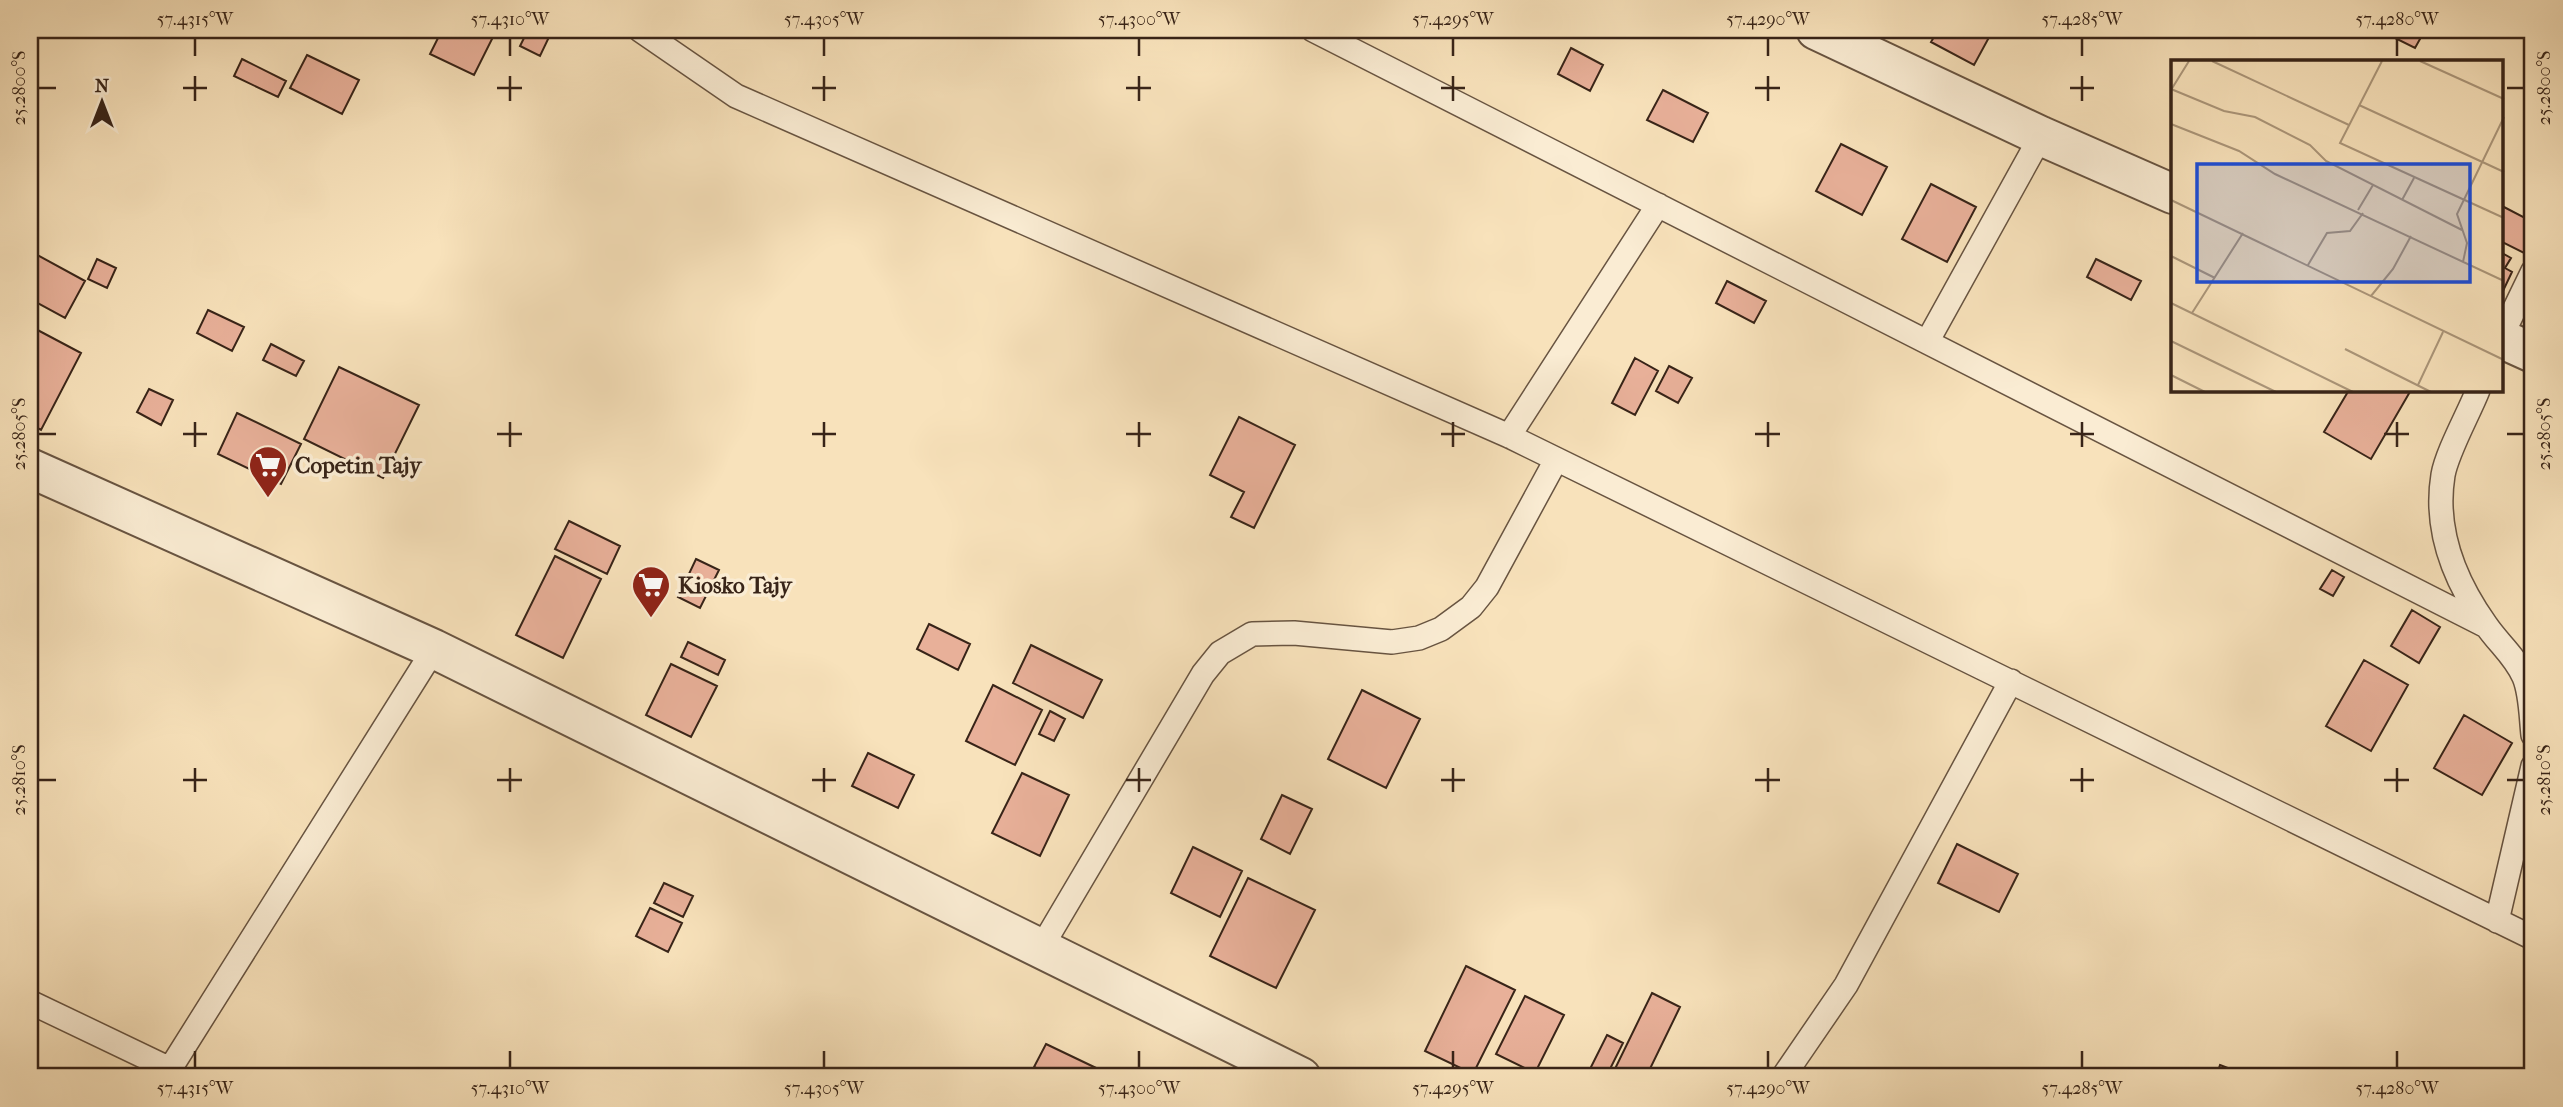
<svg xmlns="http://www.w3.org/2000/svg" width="2563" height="1107" font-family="'IM FELL French Canon',serif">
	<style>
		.building { fill: #e8b099; stroke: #382418; stroke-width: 2 }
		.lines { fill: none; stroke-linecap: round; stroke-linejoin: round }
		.lane-casing { stroke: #685441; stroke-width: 26 }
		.street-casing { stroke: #685441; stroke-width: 42 }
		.lane { stroke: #faecd3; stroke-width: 23 }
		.street { stroke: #faecd3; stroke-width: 38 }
		.ticks { fill: none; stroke: #382418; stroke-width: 2.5 }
		.labels { text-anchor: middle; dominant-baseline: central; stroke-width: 7; stroke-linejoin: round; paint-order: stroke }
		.poi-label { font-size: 23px; font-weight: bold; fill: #382418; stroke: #faecd3; text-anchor: start }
		.inset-road { fill: none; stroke: #ab967a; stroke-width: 2 }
		.view { fill: #1d4ed8; fill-opacity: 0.15; stroke: #1d4ed8; stroke-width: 3.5 }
		.inset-edge { fill: none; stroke: #382418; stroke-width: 3.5 }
		.neatline { fill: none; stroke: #382418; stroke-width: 2.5 }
		.ticks-label { font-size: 18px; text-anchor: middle; fill: #382418 }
	</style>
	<rect width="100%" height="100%" fill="#f8e2bb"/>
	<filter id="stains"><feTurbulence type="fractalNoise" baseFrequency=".00286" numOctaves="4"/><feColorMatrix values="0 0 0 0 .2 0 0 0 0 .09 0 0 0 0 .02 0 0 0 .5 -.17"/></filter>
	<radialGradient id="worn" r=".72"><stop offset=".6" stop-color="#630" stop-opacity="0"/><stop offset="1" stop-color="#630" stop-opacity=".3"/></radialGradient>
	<path class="building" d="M442 30H483L494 35 474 75 430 54Z
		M528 30H540L550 35 540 56 520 46Z
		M1938 30H1993L1974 65 1931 42Z
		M2379 30H2425L2415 48Z
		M1571 48 1603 65 1590 91 1558 74Z
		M307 55 359 80 342 114 290 88Z
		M242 59 286 81 278 97 234 76Z
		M1663 90 1708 113 1693 142 1647 120Z
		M1841 144 1887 167 1862 215 1816 191Z
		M1931 184 1976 207 1947 262 1902 239Z
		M2502 206 2533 222V235L2524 253 2502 242Z
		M30 251 85 281 65 318 30 299Z
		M2502 253 2511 258 2505 268 2512 272 2502 293Z
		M97 259 116 268 107 288 88 279Z
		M2096 259 2141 281 2131 300 2087 277Z
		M1727 281 1766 301 1754 323 1716 303Z
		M208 310 244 327 232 351 197 333Z
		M30 326 81 353 41 430 30 424Z
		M271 344 304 361 296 376 263 360Z
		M1635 358 1658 371 1635 415 1612 403Z
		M1669 366 1692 378 1678 403 1656 391Z
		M339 367 419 405 383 478 304 439Z
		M149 389 173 400 161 425 137 412Z
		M2349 390H2411L2371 459 2324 432Z
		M237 413 301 444 281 484 218 454Z
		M1239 417 1295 445 1254 528 1231 517 1244 492 1210 475Z
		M569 521 620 546 607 574 555 549Z
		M555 556 601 579 563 658 516 635Z
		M696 559 719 570 700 608 678 597Z
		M2332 570 2344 577 2333 596 2320 589Z
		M2412 610 2440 627 2419 663 2391 646Z
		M929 624 970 644 958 670 917 649Z
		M688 642 725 660 718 675 681 657Z
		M1031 645 1102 680 1083 718 1013 683Z
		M2364 660 2408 685 2371 751 2326 726Z
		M671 664 717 686 691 737 646 715Z
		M993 685 1042 710 1015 765 966 741Z
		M1362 690 1420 719 1386 788 1328 759Z
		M1050 711 1065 719 1054 741 1039 734Z
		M2464 715 2512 743 2482 795 2434 768Z
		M868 753 914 775 898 808 852 786Z
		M1022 773 1069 795 1040 856 992 833Z
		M1282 795 1312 809 1290 854 1261 839Z
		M1957 844 2018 874 1999 912 1938 883Z
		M1193 847 1242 871 1220 917 1171 893Z
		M1248 878 1315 910 1276 988 1210 956Z
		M664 883 693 896 683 917 654 903Z
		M650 908 682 923 668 952 636 936Z
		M1466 966 1515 990 1473 1074 1425 1051Z
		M1652 993 1680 1007 1646 1077H1611Z
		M1525 996 1564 1015 1535 1073 1496 1054Z
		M1607 1035 1623 1043 1606 1077H1586Z
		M1046 1044 1115 1077H1055L1034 1067Z
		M2220 1065 2251 1077H2216Z"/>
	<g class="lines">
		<defs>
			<path id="lane" d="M640 30 736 96 1509 436 2533 938
				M1313 30 2486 626
				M2502 335 2533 271
				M1927 342 2041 136
				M2478 390C2469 413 2447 452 2443 475 2434 530 2454 580 2486 625 2498 643 2515 656 2524 677 2531 693 2531 717 2533 735
				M1509 436 1658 205
				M2497 921 2533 766
				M1041 948 1203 674 1220 653 1252 634 1294 633 1392 642 1419 638 1441 629 1471 607 1487 587 1556 460
				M30 1002 170 1069
				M165 1077 434 649
				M1783 1077 1846 985 2011 681"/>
			<path id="street" d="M1816 30 2041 136 2173 194
				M2502 339 2533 353
				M30 468 434 649 1301 1077"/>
		</defs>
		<use href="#lane" class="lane-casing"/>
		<use href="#street" class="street-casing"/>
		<use href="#lane" class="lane"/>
		<use href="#street" class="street"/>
	</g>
	<path class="ticks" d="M195 38V56M510 38V56M824 38V56M1139 38V56M1453 38V56M1768 38V56M2082 38V56M2397 38V56M195 76V101M510 76V101M824 76V101M1139 76V101M1453 76V101M1768 76V101M2082 76V101M38 88H56M183 88H207M497 88H522M812 88H836M1126 88H1151M1441 88H1465M1755 88H1780M2070 88H2094M2507 88H2524M195 422V447M510 422V447M824 422V447M1139 422V447M1453 422V447M1768 422V447M2082 422V447M2397 422V447M38 434H56M183 434H207M497 434H522M812 434H836M1126 434H1151M1441 434H1465M1755 434H1780M2070 434H2094M2384 434H2409M2507 434H2524M195 768V792M510 768V792M824 768V792M1139 768V792M1453 768V792M1768 768V792M2082 768V792M2397 768V792M38 780H56M183 780H207M497 780H522M812 780H836M1126 780H1151M1441 780H1465M1755 780H1780M2070 780H2094M2384 780H2409M2507 780H2524M195 1051V1068M510 1051V1068M824 1051V1068M1139 1051V1068M1453 1051V1068M1768 1051V1068M2082 1051V1068M2397 1051V1068"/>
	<defs>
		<symbol id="supermarket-pin" viewBox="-11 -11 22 30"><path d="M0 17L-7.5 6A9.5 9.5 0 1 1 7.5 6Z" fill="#8f2418" stroke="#faecd3"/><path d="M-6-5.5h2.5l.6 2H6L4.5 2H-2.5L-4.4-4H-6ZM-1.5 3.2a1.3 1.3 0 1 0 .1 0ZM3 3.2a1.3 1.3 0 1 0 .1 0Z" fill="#fff"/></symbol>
	</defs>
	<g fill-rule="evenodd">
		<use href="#supermarket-pin" x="246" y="443" width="44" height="60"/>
		<use href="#supermarket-pin" x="629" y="563" width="44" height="60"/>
	</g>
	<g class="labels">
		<g class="poi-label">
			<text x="295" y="465">Copetin Tajy</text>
			<text x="678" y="585">Kiosko Tajy</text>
		</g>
	</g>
	<g transform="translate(2171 60)">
		<rect width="332" height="332" fill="#f8e2bb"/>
		<path class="inset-road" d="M41 1 178 65M211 1 169 83 333 158M249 1 333 39M0 29 53 51 84 57 139 85 155 101 291 170M0 30 18 1M188 45 333 112M0 64 68 91 104 114 333 221M0 140 333 300M231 140 243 118M187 150 202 125M0 196 44 218M292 202 296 183 286 154 333 57M137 205 156 173 179 171 192 153M200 236 222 209 240 176M0 243 182 332M21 253 72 173M0 281 105 332M174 289 260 332M0 315 34 332M247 325 272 272"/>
		<path class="view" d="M26 104H299V222H26Z"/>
		<rect width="332" height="332" class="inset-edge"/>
	</g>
	<rect width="2563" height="1107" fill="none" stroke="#f8e2bb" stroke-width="77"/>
	<g transform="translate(102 102)" stroke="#faecd3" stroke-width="5" paint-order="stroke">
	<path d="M0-5L12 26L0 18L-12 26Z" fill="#382418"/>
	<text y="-10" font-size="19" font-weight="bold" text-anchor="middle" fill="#382418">N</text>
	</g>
	<rect x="38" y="38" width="2486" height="1030" class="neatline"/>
	<g class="ticks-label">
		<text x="195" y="25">57.4315°W</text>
		<text x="510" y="25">57.4310°W</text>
		<text x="824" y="25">57.4305°W</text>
		<text x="1139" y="25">57.4300°W</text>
		<text x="1453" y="25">57.4295°W</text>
		<text x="1768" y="25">57.4290°W</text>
		<text x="2082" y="25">57.4285°W</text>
		<text x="2397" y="25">57.4280°W</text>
		<text transform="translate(19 88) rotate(-90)" y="6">25.2800°S</text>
		<text transform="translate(2544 88) rotate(-90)" y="6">25.2800°S</text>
		<text transform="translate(19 434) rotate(-90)" y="6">25.2805°S</text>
		<text transform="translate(2544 434) rotate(-90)" y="6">25.2805°S</text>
		<text transform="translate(19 780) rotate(-90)" y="6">25.2810°S</text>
		<text transform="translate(2544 780) rotate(-90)" y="6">25.2810°S</text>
		<text x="195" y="1094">57.4315°W</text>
		<text x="510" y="1094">57.4310°W</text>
		<text x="824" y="1094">57.4305°W</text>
		<text x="1139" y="1094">57.4300°W</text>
		<text x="1453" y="1094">57.4295°W</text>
		<text x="1768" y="1094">57.4290°W</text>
		<text x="2082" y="1094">57.4285°W</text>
		<text x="2397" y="1094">57.4280°W</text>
	</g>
	<rect width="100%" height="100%" filter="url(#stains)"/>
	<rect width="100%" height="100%" fill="url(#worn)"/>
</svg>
